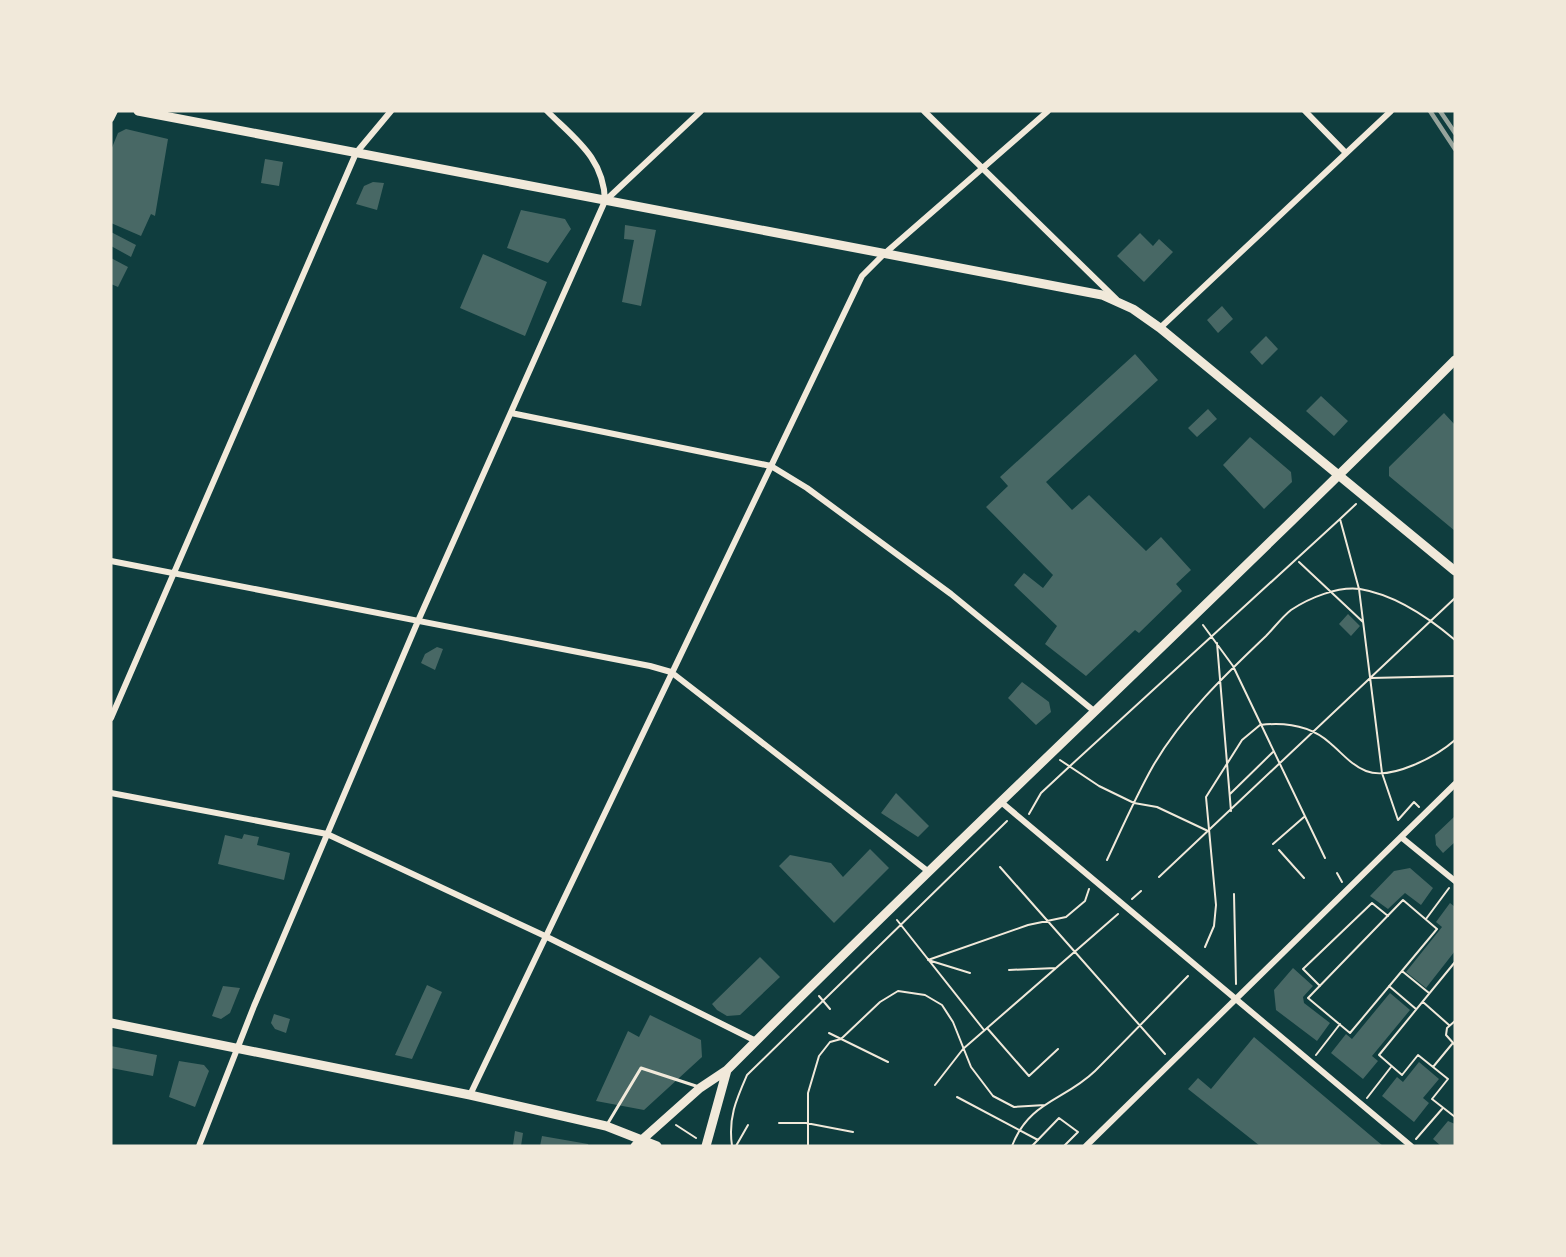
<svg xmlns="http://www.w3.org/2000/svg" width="1566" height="1257" font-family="Figtree,sans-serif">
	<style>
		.building { fill: #486865 }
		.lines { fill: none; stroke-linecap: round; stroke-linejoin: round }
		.path { stroke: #f1e9da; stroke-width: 2 }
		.service { stroke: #f1e9da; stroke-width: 3 }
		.minor { stroke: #f1e9da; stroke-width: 6 }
		.secondary { stroke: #f1e9da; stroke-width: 9 }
		.rail { stroke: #97a49c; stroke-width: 4.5 }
	</style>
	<rect width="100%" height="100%" fill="#0f3d3e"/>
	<path class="building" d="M126 129 168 139 155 216 151 214 141 236 111 223V150L118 133Z
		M265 159 283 162 279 186 261 183Z
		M373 182 384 183 377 210 356 204 364 186Z
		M521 210 565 219 571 229 548 263 507 248Z
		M625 225 656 230 641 306 622 302 634 240 624 239Z
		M111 232 136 245 131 257 111 246Z
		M1140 233 1153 246 1159 239 1173 252 1144 282 1117 256Z
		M483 254 547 282 525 336 460 308Z
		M111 258 128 267 118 287 111 284Z
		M1222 306 1233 319 1218 333 1207 320Z
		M1266 336 1278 349 1262 365 1250 352Z
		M1135 354 1158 380 1046 482 1072 510 1089 495 1146 551 1161 537 1191 570 1176 584 1182 591 1139 633 1135 630 1086 676 1045 644 1057 626 1014 585 1024 573 1043 588 1053 575 986 507 1008 486 1000 477Z
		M1321 396 1348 421 1334 436 1306 411Z
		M1208 409 1217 419 1197 437 1188 428Z
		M1444 413 1455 425V531L1389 476V467Z
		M1250 437 1291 472 1292 482 1264 509 1223 465Z
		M1348 614 1360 626 1351 636 1339 624Z
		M437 647 443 649 435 670 421 663 425 654Z
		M1022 682 1049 702 1051 712 1036 725 1008 698Z
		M896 793 929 826 918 837 881 813Z
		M1455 816V842L1443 853 1436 845 1435 835Z
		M244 834 259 837 257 845 290 853 284 880 218 864 225 835 242 839Z
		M870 849 889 868 834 923 779 866 790 855 831 863 843 877Z
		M1410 868 1433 888 1421 905 1405 893 1388 909 1370 896 1394 871Z
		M1450 903 1455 907V951L1426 988 1406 972 1442 927 1436 922Z
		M760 957 780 977 740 1015 727 1016 717 1010 712 1004Z
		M1293 968 1313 986 1303 997 1304 1003 1330 1023 1317 1041 1276 1010 1274 990Z
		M427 985 442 992 412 1059 395 1055Z
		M223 986 240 988 230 1013 221 1019 212 1016Z
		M1390 993 1410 1010 1372 1056 1378 1061 1363 1079 1331 1053 1346 1034 1352 1039Z
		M274 1014 290 1019 286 1033 275 1029 271 1023Z
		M650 1015 701 1040 702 1057 644 1110 596 1101 628 1031 639 1037Z
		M1254 1037 1383 1146H1260L1188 1089 1198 1078 1211 1089Z
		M111 1046 157 1055 153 1076 111 1068Z
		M179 1061 204 1065 209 1071 195 1107 169 1097Z
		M1419 1062 1439 1079 1423 1098 1429 1103 1414 1122 1382 1096 1397 1077 1403 1082Z
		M1448 1121 1455 1124V1146H1441L1433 1139Z
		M515 1131 523 1133 521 1146 513 1145Z
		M542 1136 588 1144 589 1146H540Z"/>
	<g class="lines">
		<path class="path" d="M1356 504 1340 519 1359 589 1382 773 1398 820 1414 802 1419 807
			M1299 562 1363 622
			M1203 625 1233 666 1325 858
			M1217 643 1231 811
			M1371 678 1455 676
			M1060 760 1099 786 1134 803 1157 807 1208 831
			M1230 794 1273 752
			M1029 814 1041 793 1070 766 1340 519
			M1273 844 1304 817
			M1279 850 1304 878
			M1107 860C1122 828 1136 796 1153 766 1182 716 1225 675 1266 636 1274 628 1282 617 1291 610 1309 598 1338 586 1360 589 1396 595 1428 617 1455 640
			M1000 867 1165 1054
			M1337 873 1342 882
			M1159 877 1455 598
			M1234 894 1236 984
			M1132 899 1141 891
			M1403 900 1437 929 1350 1033 1308 998Z
			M1426 919 1449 888
			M897 920 984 1030
			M1205 947 1214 926 1216 905 1206 797 1242 740 1260 725C1285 722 1310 725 1330 743 1342 753 1351 765 1366 771 1391 781 1437 756 1455 740
			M928 960 1028 925 1066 917 1085 901 1089 889
			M928 960 970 973
			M1455 962 1379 1055 1402 1075 1418 1055 1448 1079 1432 1099 1455 1117
			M1009 970 1056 968
			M1402 971 1429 993
			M1320 986 1303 969 1372 903 1388 916
			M1389 986 1416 1009
			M819 996 830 1009
			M1423 1002 1449 1025
			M1455 1021 1447 1028 1446 1035 1455 1045
			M987 1028 1029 1076 1058 1049
			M829 1033 888 1062
			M1316 1055 1340 1024
			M1433 1067 1452 1044
			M935 1085 963 1049 1118 914
			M957 1097 1038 1140
			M1367 1098 1391 1067
			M779 1123H806L853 1132
			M676 1125 696 1138
			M1416 1139 1442 1109
			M732 1146C728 1118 736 1100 747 1075L1007 821
			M736 1146 748 1125
			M808 1146V1093L819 1056 830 1042 841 1039 880 1002 898 991 925 995 942 1005 953 1022 971 1067 993 1096 1014 1107 1045 1105
			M1012 1146C1029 1101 1064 1101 1095 1071 1126 1040 1157 1008 1188 976
			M1032 1146 1059 1118 1078 1132 1064 1146"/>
		<path class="service" d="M608 1123 641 1068 699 1087"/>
		<path class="minor" d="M547 111C575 139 604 158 605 201
			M924 111 1116 299
			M1305 111 1345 152
			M111 119 115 111
			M1160 328 1391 111
			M511 413 771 466 807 488 951 594 1094 711
			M111 561 650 666 671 672 929 872
			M111 718 356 153 391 111
			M111 793 327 834 545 936 756 1041
			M1001 802 1411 1146
			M1401 837 1455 881
			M470 1095 862 276 883 255 1048 111
			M199 1146 254 1006 418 621 605 201 701 111
			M1086 1146 1455 784"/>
		<path class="secondary" d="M138 111 1102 295 1133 309 1160 328 1455 571
			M111 1023 470 1095 606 1126 657 1146
			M635 1146 700 1088 727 1070C966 830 1216 600 1455 360
			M706 1146 727 1070"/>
		<path class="rail" d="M1430 111 1455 149
			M1440 111 1455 133"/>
	</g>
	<rect width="1566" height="1257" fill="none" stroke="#f1e9da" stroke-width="225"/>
</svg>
